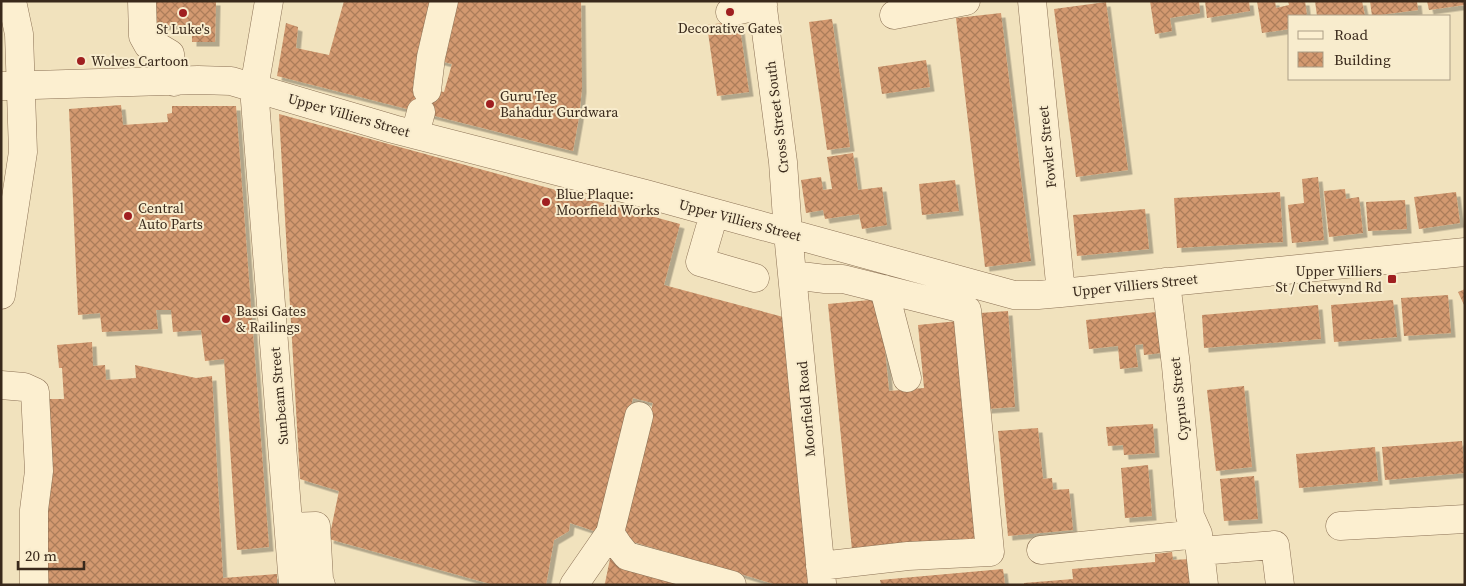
<svg xmlns="http://www.w3.org/2000/svg" width="1466" height="586" font-family="'Source Serif 4',serif">
	<style>
		.building { fill: url(#building-cross-hatch); filter: url(#shadow) }
		.lines { fill: none; stroke-linecap: round; stroke-linejoin: round }
		.minor-casing { stroke: #8b7155; stroke-width: 29 }
		.minor { stroke: #fcefd0; stroke-width: 28 }
		.poi-dot { fill: #9f1f20; stroke: #f8eccd; stroke-width: 2 }
		.labels { text-anchor: middle; dominant-baseline: central; stroke-width: 4; stroke-linejoin: round; paint-order: stroke }
		.poi-label { font-size: 14px; fill: #39291b; stroke: #f8eccd; text-anchor: start }
		.street-label { font-size: 14px; fill: #39291b; stroke: #f8eccd }
	</style>
	<defs>
		<pattern id="building-cross-hatch" width="8" height="8" patternUnits="userSpaceOnUse" patternTransform="scale(1.25)"><rect width="8" height="8" fill="#d3996f"/><path d="M0 0l8 8M0 8l8-8" fill="none" stroke="#ac7d5a"/></pattern>
		<filter id="shadow"><feDropShadow dx="4.5" dy="4.5" stdDeviation="0" flood-color="#0004"/></filter>
	</defs>
	<rect width="100%" height="100%" fill="#f1e2bd"/>
	<path class="building" d="M152 1H216L215 42H192V26L151 25Z
		M344 1H434L413 82 426 84 429 89 444 92 452 64 433 59 447 1H581L582 88 579 117 573 151 277 76 286 23 298 27 296 48 329 55Z
		M1150 1H1199L1200 13 1170 18 1172 31 1155 34Z
		M1205 1H1249L1250 11 1207 18Z
		M1257 1H1275L1276 8 1289 5 1288 1H1305L1307 16H1290V29L1262 33Z
		M1315 1H1362L1365 16H1317Z
		M1370 1H1417L1418 10 1372 16Z
		M1427 1H1465V5L1429 10Z
		M1106 2 1128 170 1076 177 1054 9Z
		M1001 13 1031 261 985 267 956 18Z
		M832 19 850 147 827 150 809 22Z
		M739 21 749 92 717 96 707 25Z
		M926 60 930 87 882 94 878 67Z
		M121 105 123 125 168 122 167 114 172 113V106H236L269 547 237 550 224 359 205 361 201 330 173 332 171 310H156L158 329 102 332 100 313 78 315 69 109Z
		M279 114 680 224 664 285 787 318 810 585H777L620 538 653 403 633 398 597 532 570 523 569 531 554 540 546 585H494L329 539 339 491 300 479Z
		M853 153 858 190 882 187 887 225 862 229 859 214 825 219 823 210 806 213 801 180 821 177 823 190 832 189 827 157Z
		M1318 177 1324 240 1292 243 1288 205 1304 203 1302 179Z
		M955 180 959 211 922 215 919 184Z
		M1345 189 1346 199 1359 197 1363 233 1329 237 1324 191Z
		M1280 192 1283 242 1177 248 1174 198Z
		M1456 192 1460 223 1419 229 1414 197Z
		M1405 200 1407 229 1368 231 1366 202Z
		M1145 209 1149 249 1077 256 1073 215Z
		M1465 289V307L1458 292Z
		M1448 295 1451 333 1404 336 1401 298Z
		M880 299 889 391 924 388 918 325 958 321 979 538 852 550 828 304Z
		M1393 300 1397 337 1334 342 1331 305Z
		M1318 305 1321 339 1204 348 1202 315Z
		M1008 311 1015 407 987 409 980 313Z
		M1156 312 1161 353 1144 355 1143 344 1135 345 1138 367 1120 369 1118 346 1089 349 1086 320Z
		M92 342 93 366 105 365 106 380 136 378 135 365 196 378 212 376 223 578 277 574V585H49L38 399H64L62 368H59L57 345Z
		M1244 386 1252 467 1216 471 1207 390Z
		M1153 424 1155 453 1124 455 1123 445 1108 446 1106 427Z
		M1038 428 1043 479 1052 478 1053 490 1069 489 1073 530 1008 536 998 431Z
		M1462 441 1465 473 1385 480 1382 447Z
		M1375 447 1378 481 1299 488 1296 454Z
		M1148 465 1152 516 1125 518 1121 468Z
		M1254 476 1258 519 1224 521 1220 479Z
		M1172 552 1173 560 1190 559 1192 585H1024V583L1073 579 1072 569 1155 562V554Z
		M610 559 682 579 679 585H604L605 583Z
		M1003 569 1005 585H881L880 580Z"/>
	<g class="lines">
		<defs>
			<path id="minor" d="M142 1 143 36 148 45 160 48 170 54 174 82
				M269 1 254 88 293 585
				M762 1 783 162 788 233 822 583
				M1032 1 1061 293
				M730 12 763 5
				M894 15 966 1
				M1 86 198 80 231 81 393 129 646 194 1014 295H1038L1061 293 1465 252
				M427 90 431 57 444 1
				M415 134 421 112
				M714 214 700 262 755 278
				M793 275 825 279H843L967 310 990 552 908 556 820 566
				M1166 282 1176 366 1190 516 1198 534 1200 551 1275 545 1280 585
				M884 289 907 378
				M1 295 23 152 19 34 12 1
				M1 385 24 387 35 392 39 471 34 510V585
				M1340 526 1465 519
				M289 527 316 526 319 579 321 585
				M610 533 618 545 627 556 732 585
				M1041 550 1198 534
				M1200 551 1204 585
				M574 585 610 533 639 416"/>
		</defs>
		<use href="#minor" class="minor-casing"/>
		<use href="#minor" class="minor"/>
	</g>
	<g class="poi-dot">
		<circle cx="730" cy="12" r="5"/>
		<circle cx="183" cy="13" r="5"/>
		<circle cx="81" cy="61" r="5"/>
		<circle cx="490" cy="104" r="5"/>
		<circle cx="546" cy="202" r="5"/>
		<circle cx="128" cy="216" r="5"/>
		<rect x="1387" y="274" width="10" height="10" rx="2.5"/>
		<circle cx="226" cy="319" r="5"/>
	</g>
	<g class="labels">
		<g class="poi-label">
			<text x="730" y="28" text-anchor="middle">Decorative Gates</text>
			<text x="183" y="29" text-anchor="middle">St Luke's</text>
			<text x="91" y="61">Wolves Cartoon</text>
			<text x="500" y="96">Guru Teg<tspan x="500" dy="16">Bahadur Gurdwara</tspan></text>
			<text x="556" y="194">Blue Plaque:<tspan x="556" dy="16">Moorfield Works</tspan></text>
			<text x="138" y="208">Central<tspan x="138" dy="16">Auto Parts</tspan></text>
			<text x="1382" y="271" text-anchor="end">Upper Villiers<tspan x="1382" dy="16">St / Chetwynd Rd</tspan></text>
			<text x="236" y="311">Bassi Gates<tspan x="236" dy="16">&amp; Railings</tspan></text>
		</g>
		<g class="street-label">
			<text transform="translate(349 115) rotate(16)">Upper Villiers Street</text>
			<text transform="translate(777 117) rotate(-97)">Cross Street South</text>
			<text transform="translate(1047 147) rotate(-96)">Fowler Street</text>
			<text transform="translate(740 220) rotate(15)">Upper Villiers Street</text>
			<text transform="translate(1135 285) rotate(-6)">Upper Villiers Street</text>
			<text transform="translate(279 396) rotate(-95)">Sunbeam Street</text>
			<text transform="translate(1179 399) rotate(-96)">Cyprus Street</text>
			<text transform="translate(806 409) rotate(-95)">Moorfield Road</text>
		</g>
	</g>
	<rect width="1466" height="586" fill="none" stroke="#39291b" stroke-width="5"/>
	<rect x="1288" y="15" width="162" height="65" fill="#f8eccd" stroke="#ac9e86"/>
	<rect x="1298" y="31" width="25" height="8" fill="#fcefd0" stroke="#ac9e86"/>
	<text x="1334" y="40" font-size="15" fill="#39291b">Road</text>
	<rect x="1298" y="52" width="25" height="15" fill="url(#building-cross-hatch)" stroke="#ac9e86"/>
	<text x="1334" y="65" font-size="15" fill="#39291b">Building</text>
	<path d="M18 561v8h66v-8" fill="none" stroke="#39291b" stroke-width="2.5"/>
	<text x="25" y="561" font-size="15" fill="#39291b" stroke="#f8eccd" stroke-width="4" paint-order="stroke">20 m</text>
</svg>
